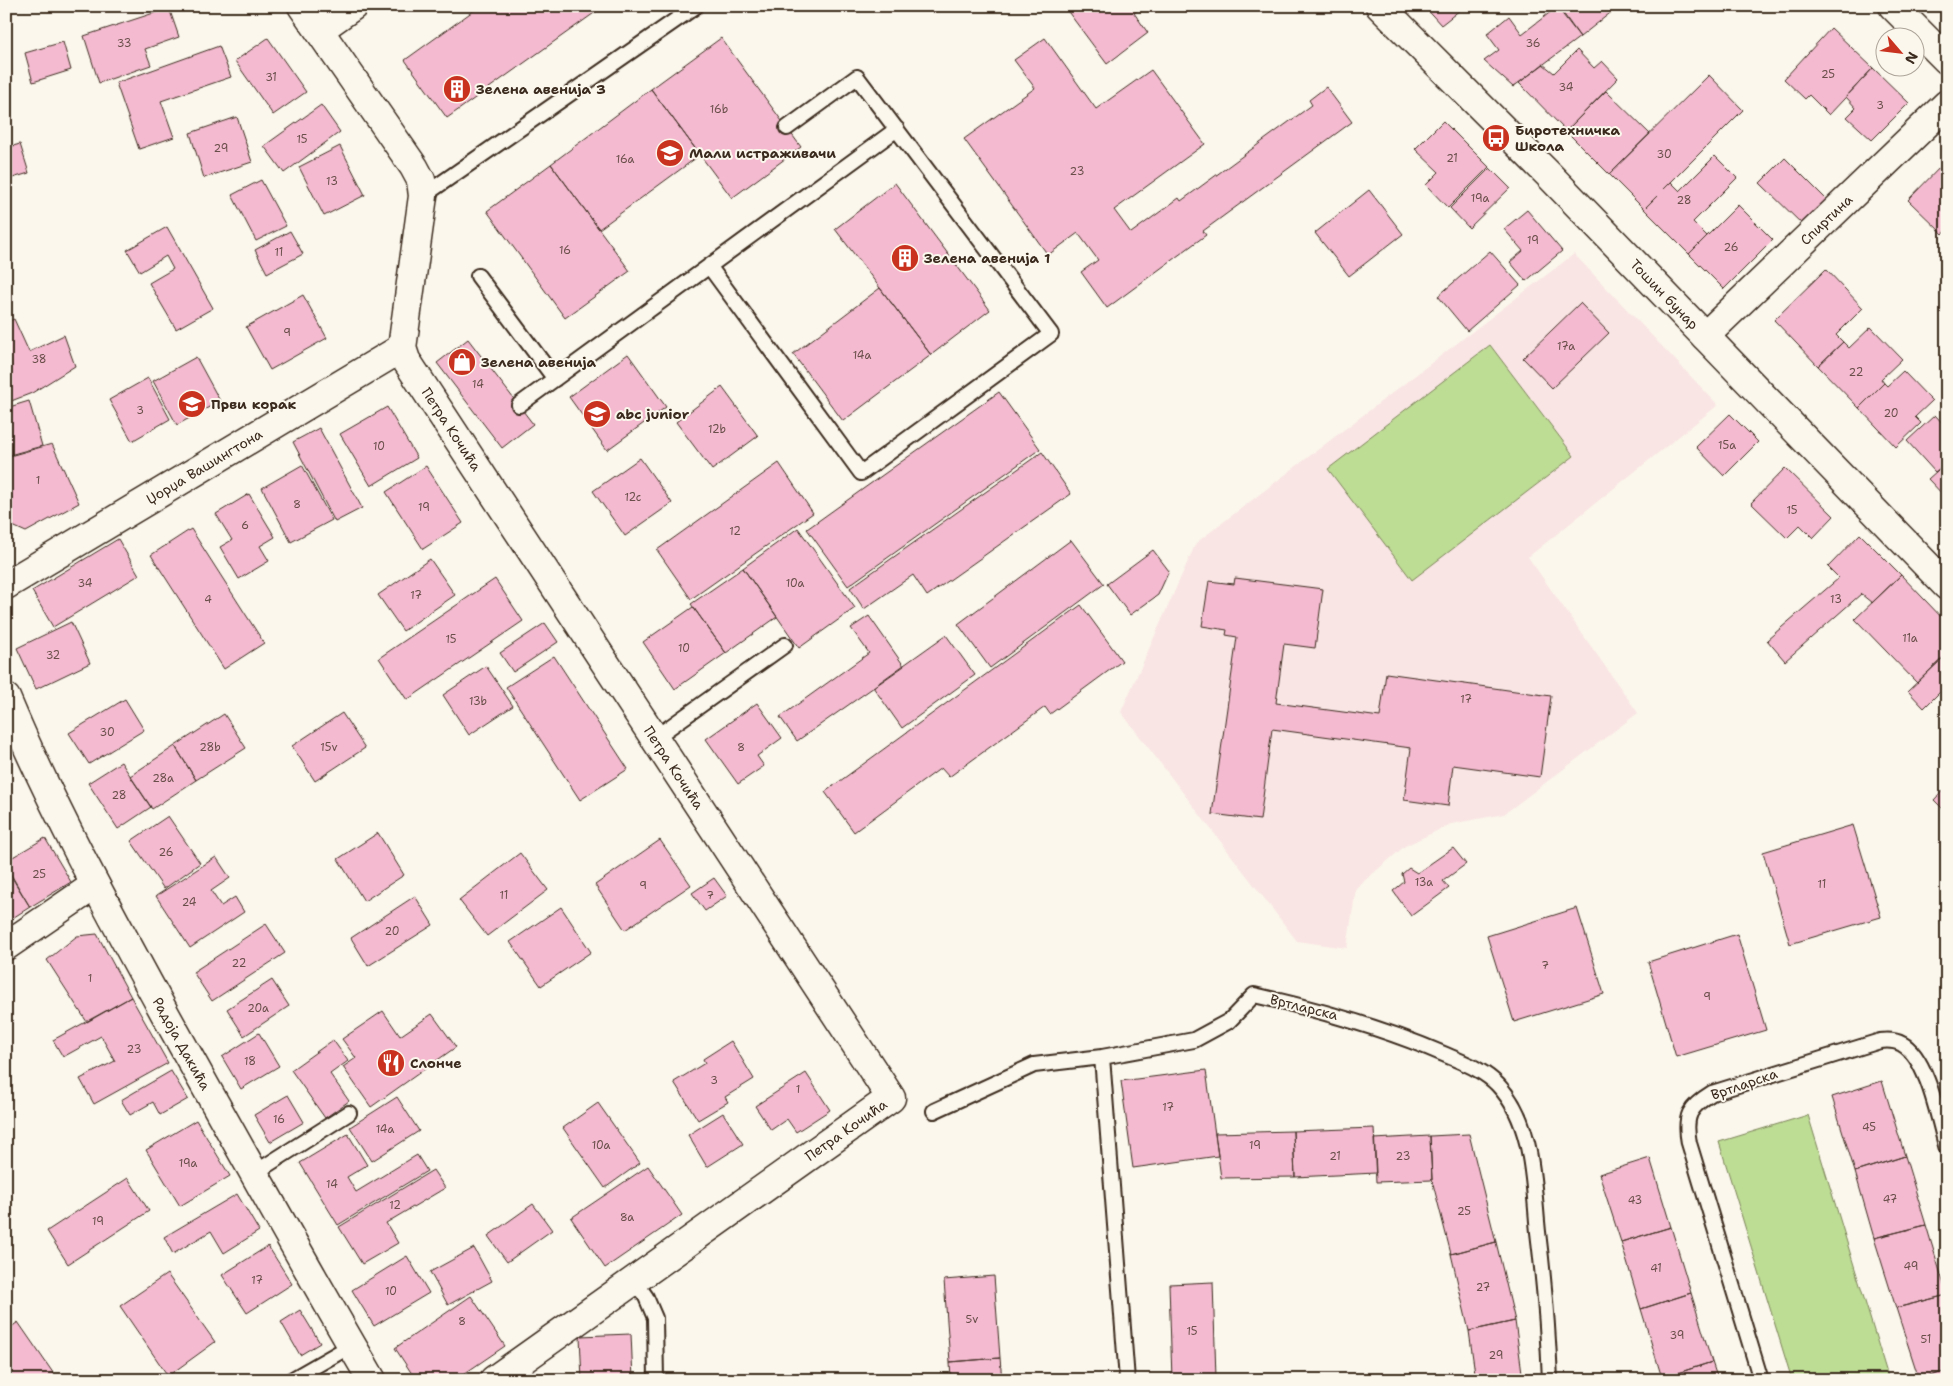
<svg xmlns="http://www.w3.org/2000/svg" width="1953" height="1386" font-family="'Shantell Sans',sans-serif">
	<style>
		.built { fill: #f9e5e4 }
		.green { fill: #bddc94; stroke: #7c8359 }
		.building { fill: #f4bbd0; stroke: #3b2a1e }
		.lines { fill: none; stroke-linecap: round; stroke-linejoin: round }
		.service-casing { stroke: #3b2a1e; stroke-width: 18 }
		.minor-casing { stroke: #3b2a1e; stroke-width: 31 }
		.secondary-casing { stroke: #3b2a1e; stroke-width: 31 }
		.service { stroke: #fbf7ec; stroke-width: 14 }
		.minor { stroke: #fbf7ec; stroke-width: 28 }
		.secondary { stroke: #fbf7ec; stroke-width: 28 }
		.labels { text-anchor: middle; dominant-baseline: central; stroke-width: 4; stroke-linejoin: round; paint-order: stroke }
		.number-label { font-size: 11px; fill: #694e4a }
		.poi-label { font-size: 14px; font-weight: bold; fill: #3b2a1e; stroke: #fbf7ec; text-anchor: start }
		.street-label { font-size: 14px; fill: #3b2a1e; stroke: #fbf7ec }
	</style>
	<rect width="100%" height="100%" fill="#fbf7ec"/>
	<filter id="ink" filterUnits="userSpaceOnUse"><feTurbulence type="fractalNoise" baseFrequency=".02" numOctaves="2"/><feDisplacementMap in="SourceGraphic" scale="10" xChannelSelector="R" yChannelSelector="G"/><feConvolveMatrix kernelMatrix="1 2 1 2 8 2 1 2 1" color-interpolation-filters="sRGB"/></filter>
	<g filter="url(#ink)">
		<path class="built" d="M1574 254 1718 405 1528 557 1638 713 1504 814 1451 824 1405 846 1356 888 1347 948 1297 941 1121 712 1196 543Z"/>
		<path class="green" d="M1490 345 1574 456 1412 580 1328 469Z
			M1808 1115 1889 1380H1792L1719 1142Z"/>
		<path class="building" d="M480 6H604L447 118 405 60Z
			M1069 6H1143L1134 13 1148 33 1107 64 1066 9Z
			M1424 6H1465L1441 25Z
			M1558 6H1619L1580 37Z
			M1557 7 1580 37 1513 87 1484 61 1499 50 1487 34 1509 16 1522 34Z
			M169 8 179 37 145 49 151 65 99 83 84 36Z
			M1831 28 1873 68 1829 115 1809 95 1805 99 1784 79Z
			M268 38 306 92 273 115 235 61Z
			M721 38 801 147 732 198 651 89Z
			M1045 38 1096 109 1151 70 1205 144 1114 210 1131 233 1179 198 1181 201 1312 105 1309 100 1326 87 1352 122 1203 231 1206 235 1107 308 1081 272 1098 260 1078 233 1048 255 964 139 1035 88 1014 60Z
			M63 42 71 70 33 82 25 53Z
			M219 46 231 77 161 101 174 137 139 149 116 83Z
			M1577 50 1594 68 1602 61 1618 78 1566 131 1519 83 1543 64 1554 73Z
			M1873 68 1909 103 1872 140 1847 117 1856 108 1846 97Z
			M1709 75 1743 110 1644 209 1609 174Z
			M651 89 700 155 599 229 551 164Z
			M1606 91 1650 134 1609 174 1566 131Z
			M321 105 340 132 284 173 264 146Z
			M237 117 252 162 204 178 190 133Z
			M1443 121 1489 167 1448 208 1426 185 1439 172 1415 149Z
			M20 144 29 173 6 180V148Z
			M340 146 365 195 324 216 299 167Z
			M1715 156 1737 178 1693 222 1707 236 1689 254 1644 209 1671 182 1680 191Z
			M1785 158 1833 206 1808 230 1760 183Z
			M1947 160V230L1943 234 1908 200Z
			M551 164 630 271 565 318 487 211Z
			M1490 168 1510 188 1469 228 1450 208Z
			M261 180 286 226 256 241 232 195Z
			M895 183 990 310 931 355 835 229Z
			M1369 190 1403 234 1349 276 1315 233Z
			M1738 205 1773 240 1724 289 1689 254Z
			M1527 210 1562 251 1526 281 1510 262 1523 251 1504 229Z
			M167 227 213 308 176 329 149 283 173 269 166 256 140 272 127 250Z
			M290 231 303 254 267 273 255 250Z
			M1490 251 1520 285 1467 331 1438 296Z
			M1826 269 1863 308 1836 335 1843 342 1818 366 1774 320Z
			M880 288 931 355 843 421 793 354Z
			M303 295 327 338 270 370 246 327Z
			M1580 303 1609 333 1552 388 1523 358Z
			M14 319 29 352 64 335 75 366 32 393 6 403V323Z
			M1871 327 1902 359 1881 379 1884 383 1859 408 1818 366 1843 342 1849 348Z
			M468 339 533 424 502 448 437 363Z
			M628 354 666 407 607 450 569 397Z
			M196 357 220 401 177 425 153 381Z
			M1903 371 1932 401 1915 417 1921 423 1896 447 1859 408 1884 383 1887 386Z
			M148 378 170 419 132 441 109 400Z
			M722 387 758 436 712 470 676 422Z
			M999 392 1040 449 848 586 807 529Z
			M29 401 42 446 6 456V408Z
			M387 407 417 458 371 486 340 434Z
			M1730 414 1758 442 1724 476 1696 447Z
			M1935 415 1947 428V462L1935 472 1907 441Z
			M319 428 362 508 335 522 293 442Z
			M52 444 79 503 26 532 6 523V457Z
			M1042 452 1071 494 927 596 913 575 864 609 850 588Z
			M640 458 672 503 625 536 593 491Z
			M1947 462V499L1928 479Z
			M779 463 813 513 691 599 657 550Z
			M302 465 332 520 291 542 262 488Z
			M426 466 463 523 423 549 386 492Z
			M1785 468 1834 516 1813 538 1800 525 1787 538 1751 503Z
			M249 494 275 537 260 546 269 561 239 579 220 547 232 540 216 514Z
			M798 528 855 608 799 648 743 568Z
			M191 529 264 643 224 669 151 555Z
			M1860 534 1901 575 1872 603 1861 594 1785 661 1767 640 1839 578 1828 567Z
			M118 539 139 575 53 627 32 591Z
			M1071 540 1104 584 990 668 958 624Z
			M1153 550 1169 571 1158 595 1130 615 1107 584Z
			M430 559 455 595 403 631 378 595Z
			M743 568 777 617 726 653 691 604Z
			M1901 575 1947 623V654L1917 683 1855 619Z
			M1235 578 1323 589 1315 648 1284 644 1276 703 1380 717 1386 673 1551 696 1540 777 1453 765 1448 806 1404 800 1411 748 1272 729 1260 820 1212 814 1237 637 1226 635 1227 630 1202 626 1209 581 1234 584Z
			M495 579 523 621 407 700 379 658Z
			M1081 605 1122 661 1050 714 1045 707 949 777 941 768 854 832 825 792Z
			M693 607 726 653 675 689 643 642Z
			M869 616 904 666 797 741 780 717 869 653 851 628Z
			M71 622 90 663 36 689 17 648Z
			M545 623 558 642 513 672 500 653Z
			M946 635 975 675 902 728 873 687Z
			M1947 654V693L1943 689 1924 708 1908 691Z
			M554 656 628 769 580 800 506 687Z
			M486 666 513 706 469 735 443 695Z
			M125 699 144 730 89 764 69 733Z
			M757 703 782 738 757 756 764 766 738 784 706 739Z
			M342 713 365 748 315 781 292 746Z
			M224 714 246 748 196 780 175 746Z
			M175 746 196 780 152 809 130 776Z
			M121 762 151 807 118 829 88 783Z
			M1947 786V813L1934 800Z
			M168 816 200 863 164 889 131 841Z
			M1853 825 1881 917 1790 944 1763 852Z
			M378 833 404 875 364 901 338 859Z
			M45 838 71 882 30 907 6 866V861Z
			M660 840 691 885 625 930 595 885Z
			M1453 848 1466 864 1443 881 1449 888 1411 916 1393 891 1404 882 1402 874 1409 868 1417 873Z
			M520 853 548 890 487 936 459 900Z
			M216 857 230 878 211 891 221 906 235 897 244 912 190 948 156 896Z
			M6 868 30 907 11 919 6 910Z
			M714 878 727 896 705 911 692 893Z
			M415 896 433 925 368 966 351 938Z
			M561 907 591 952 541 986 510 942Z
			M1577 908 1604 994 1514 1022 1487 936Z
			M266 924 285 953 212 1001 193 972Z
			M97 934 131 997 87 1022 47 960 77 936Z
			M1737 934 1766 1030 1676 1057 1648 962Z
			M272 980 289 1006 244 1036 227 1009Z
			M131 997 168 1063 94 1104 80 1079 115 1061 101 1036 63 1057 53 1040Z
			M383 1011 400 1036 432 1014 456 1047 371 1107 343 1067 356 1058 342 1039Z
			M259 1033 279 1066 241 1089 222 1057Z
			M333 1040 348 1061 330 1074 349 1101 325 1118 291 1070Z
			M731 1041 754 1079 725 1097 728 1102 698 1120 674 1082 705 1063 703 1059Z
			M1206 1070 1218 1156 1133 1168 1121 1081Z
			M171 1071 188 1099 160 1115 153 1102 130 1115 121 1100Z
			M806 1073 830 1110 796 1132 787 1119 771 1130 755 1106Z
			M1882 1081 1905 1156 1855 1172 1832 1097Z
			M288 1095 304 1122 270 1142 254 1115Z
			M397 1097 419 1131 372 1161 350 1127Z
			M598 1103 640 1163 605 1188 563 1128Z
			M723 1113 743 1144 707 1167 688 1135Z
			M196 1120 230 1176 180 1206 146 1150Z
			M1374 1128 1376 1173 1295 1177 1293 1131Z
			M1293 1131 1295 1177 1221 1178 1215 1133Z
			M348 1134 367 1165 347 1177 356 1192 417 1155 427 1171 338 1225 300 1163Z
			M1469 1134 1496 1242 1451 1254 1432 1180 1430 1136Z
			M1430 1136 1432 1180 1376 1182 1374 1139Z
			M1905 1156 1926 1225 1874 1238 1855 1172Z
			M1650 1158 1671 1227 1621 1242 1599 1174Z
			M648 1166 682 1215 605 1268 571 1218Z
			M433 1170 445 1188 386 1223 398 1243 362 1264 339 1227Z
			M128 1178 149 1211 68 1264 47 1231Z
			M237 1194 259 1231 224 1253 211 1231 173 1254 164 1237Z
			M533 1204 552 1230 507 1262 488 1236Z
			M1926 1225 1947 1295 1896 1308 1874 1238Z
			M1671 1227 1691 1293 1641 1309 1621 1242Z
			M1496 1242 1515 1321 1469 1331 1451 1254Z
			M268 1246 292 1284 247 1313 222 1275Z
			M474 1248 492 1281 448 1305 430 1272Z
			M407 1256 429 1293 374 1326 352 1290Z
			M167 1274 215 1342 168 1376 120 1306Z
			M994 1276 1000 1358 950 1362 944 1280Z
			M1213 1282 1216 1378 1172 1380 1169 1284Z
			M1691 1293 1712 1362 1662 1378 1641 1309Z
			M1947 1295V1371L1919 1379 1896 1308Z
			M471 1296 505 1346 455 1380H416L395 1348Z
			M300 1310 320 1343 300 1355 281 1322Z
			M1515 1321 1523 1380H1476L1469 1331Z
			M18 1322 58 1380H6V1331Z
			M631 1334 633 1380H582L580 1336Z
			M1000 1358 1002 1380H951L950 1362Z
			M1712 1362 1718 1380H1663L1662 1378Z
			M1947 1371V1380H1919V1379Z"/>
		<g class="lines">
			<defs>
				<path id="service" d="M423 196 696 6
					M709 266 861 473 1051 334 857 77 787 128
					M478 276 555 379
					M519 405 897 129
					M656 737 785 645
					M1102 1057 1127 1380
					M934 1111 1034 1065 1102 1057 1194 1040 1229 1021 1254 995C1320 1010 1384 1028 1446 1055 1464 1063 1484 1070 1498 1085 1534 1123 1533 1184 1538 1232 1544 1281 1548 1330 1550 1380
					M253 1174 349 1113
					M634 1280 646 1297 655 1318 656 1380
					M291 1380 352 1345
					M1761 1380 1689 1143C1684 1116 1689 1107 1712 1093L1880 1041C1888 1040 1895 1040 1902 1044 1928 1058 1939 1122 1947 1149"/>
				<g id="minor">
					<path id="s1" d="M302 6 414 167 421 180 423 196 402 348 406 360 891 1098 494 1380"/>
					<path d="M1893 6 1947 60"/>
					<path d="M319 30 353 6"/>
					<path id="s2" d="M1705 336 1947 104"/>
					<path id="s3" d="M6 585 402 348"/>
					<path id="s4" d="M6 698C53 810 111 915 169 1021 236 1141 302 1261 372 1380"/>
					<path d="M6 946 95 885"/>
				</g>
				<g id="secondary">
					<path id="s5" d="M1380 6 1548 174 1947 586"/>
				</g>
			</defs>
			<use href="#service" class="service-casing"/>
			<use href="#minor" class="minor-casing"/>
			<use href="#secondary" class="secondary-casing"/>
			<use href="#service" class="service"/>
			<use href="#minor" class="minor"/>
			<use href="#secondary" class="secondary"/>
		</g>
	</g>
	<defs>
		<symbol id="building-disc" viewBox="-11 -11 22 22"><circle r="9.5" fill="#c8321e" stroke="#fbf7ec"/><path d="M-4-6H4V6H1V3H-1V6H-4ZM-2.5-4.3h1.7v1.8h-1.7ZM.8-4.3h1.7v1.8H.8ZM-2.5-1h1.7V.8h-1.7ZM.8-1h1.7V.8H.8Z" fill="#fff"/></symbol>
		<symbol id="bus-disc" viewBox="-11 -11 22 22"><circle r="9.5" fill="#c8321e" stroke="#fbf7ec"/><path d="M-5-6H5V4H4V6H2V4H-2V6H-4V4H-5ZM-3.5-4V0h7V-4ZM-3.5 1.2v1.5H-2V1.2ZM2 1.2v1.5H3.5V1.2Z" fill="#fff"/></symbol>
		<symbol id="school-disc" viewBox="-11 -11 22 22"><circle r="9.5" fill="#c8321e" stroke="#fbf7ec"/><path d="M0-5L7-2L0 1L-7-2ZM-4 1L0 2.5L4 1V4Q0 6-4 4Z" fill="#fff"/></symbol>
		<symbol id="shop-disc" viewBox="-11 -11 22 22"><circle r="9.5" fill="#c8321e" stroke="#fbf7ec"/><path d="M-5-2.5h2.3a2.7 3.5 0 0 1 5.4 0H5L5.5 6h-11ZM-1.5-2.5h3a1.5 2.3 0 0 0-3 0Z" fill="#fff"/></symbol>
		<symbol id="restaurant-disc" viewBox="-11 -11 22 22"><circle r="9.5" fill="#c8321e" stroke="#fbf7ec"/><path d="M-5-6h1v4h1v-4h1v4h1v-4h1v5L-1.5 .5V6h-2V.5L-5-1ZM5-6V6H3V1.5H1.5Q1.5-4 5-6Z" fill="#fff"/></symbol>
	</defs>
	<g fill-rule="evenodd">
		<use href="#building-disc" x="441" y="73" width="32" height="32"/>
		<use href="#bus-disc" x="1480" y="122" width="32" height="32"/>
		<use href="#school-disc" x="654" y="137" width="32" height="32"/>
		<use href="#building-disc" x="889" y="242" width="32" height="32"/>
		<use href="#shop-disc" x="446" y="346" width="32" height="32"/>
		<use href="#school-disc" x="176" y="388" width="32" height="32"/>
		<use href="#school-disc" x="581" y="398" width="32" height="32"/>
		<use href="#restaurant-disc" x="375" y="1047" width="32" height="32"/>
	</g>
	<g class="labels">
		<g class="number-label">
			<text x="124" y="43">33</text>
			<text x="1533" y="43">36</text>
			<text x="1828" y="74">25</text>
			<text x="271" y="77">31</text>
			<text x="1566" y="87">34</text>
			<text x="1880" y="105">3</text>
			<text x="719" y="109">16b</text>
			<text x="302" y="139">15</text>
			<text x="221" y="148">29</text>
			<text x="1664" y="154">30</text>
			<text x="1452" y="158">21</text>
			<text x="625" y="159">16a</text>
			<text x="1077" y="171">23</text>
			<text x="332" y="181">13</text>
			<text x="1480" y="198">19a</text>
			<text x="1684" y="200">28</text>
			<text x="1533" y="240">19</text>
			<text x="1731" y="247">26</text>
			<text x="565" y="250">16</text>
			<text x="279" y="252">11</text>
			<text x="287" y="332">9</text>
			<text x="1566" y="346">17a</text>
			<text x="862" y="355">14a</text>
			<text x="39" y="359">38</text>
			<text x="1856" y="372">22</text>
			<text x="478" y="384">14</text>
			<text x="140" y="410">3</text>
			<text x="1891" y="413">20</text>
			<text x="717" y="429">12b</text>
			<text x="1727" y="445">15a</text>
			<text x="379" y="446">10</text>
			<text x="38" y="480">1</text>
			<text x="633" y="497">12c</text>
			<text x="297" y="504">8</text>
			<text x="424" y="507">19</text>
			<text x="1792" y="510">15</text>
			<text x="245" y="525">6</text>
			<text x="735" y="531">12</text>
			<text x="85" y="583">34</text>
			<text x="795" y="583">10a</text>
			<text x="416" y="595">17</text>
			<text x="208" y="599">4</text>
			<text x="1836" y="599">13</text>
			<text x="1910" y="638">11a</text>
			<text x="451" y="639">15</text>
			<text x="684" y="648">10</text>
			<text x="53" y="655">32</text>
			<text x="1466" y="699">17</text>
			<text x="478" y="701">13b</text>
			<text x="107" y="732">30</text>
			<text x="210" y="747">28b</text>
			<text x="329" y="747">15v</text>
			<text x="741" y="747">8</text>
			<text x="163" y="778">28a</text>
			<text x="119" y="795">28</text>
			<text x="166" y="852">26</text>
			<text x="39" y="874">25</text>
			<text x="1424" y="882">13a</text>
			<text x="1822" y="884">11</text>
			<text x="643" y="885">9</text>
			<text x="504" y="895">11</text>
			<text x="710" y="895">7</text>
			<text x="189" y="902">24</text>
			<text x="392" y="931">20</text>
			<text x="239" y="963">22</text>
			<text x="1545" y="965">7</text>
			<text x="90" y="978">1</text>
			<text x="1707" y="996">9</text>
			<text x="258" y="1008">20a</text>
			<text x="134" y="1049">23</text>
			<text x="250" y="1061">18</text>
			<text x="714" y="1080">3</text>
			<text x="798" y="1089">1</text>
			<text x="1168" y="1107">17</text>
			<text x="279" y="1119">16</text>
			<text x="1869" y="1127">45</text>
			<text x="385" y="1129">14a</text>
			<text x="601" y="1145">10a</text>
			<text x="1255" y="1145">19</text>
			<text x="1335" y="1156">21</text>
			<text x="1403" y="1156">23</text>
			<text x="188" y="1163">19a</text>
			<text x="332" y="1184">14</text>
			<text x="1890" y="1199">47</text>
			<text x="1635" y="1200">43</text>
			<text x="395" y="1205">12</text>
			<text x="1464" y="1211">25</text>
			<text x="627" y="1217">8a</text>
			<text x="98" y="1221">19</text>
			<text x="1911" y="1266">49</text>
			<text x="1656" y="1268">41</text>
			<text x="257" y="1280">17</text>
			<text x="1483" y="1287">27</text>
			<text x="391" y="1291">10</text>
			<text x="972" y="1319">5v</text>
			<text x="462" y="1321">8</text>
			<text x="1192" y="1331">15</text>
			<text x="1677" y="1335">39</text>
			<text x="1926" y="1339">51</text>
			<text x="1496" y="1355">29</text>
		</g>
		<g class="poi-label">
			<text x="476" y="89">Зелена авенија 3</text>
			<text x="1515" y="130">Биротехничка<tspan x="1515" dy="16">Школа</tspan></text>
			<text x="689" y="153">Мали истраживачи</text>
			<text x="924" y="258">Зелена авенија 1</text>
			<text x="481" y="362">Зелена авенија</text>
			<text x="211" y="404">Први корак</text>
			<text x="616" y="414">abc junior</text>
			<text x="410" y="1063">Слонче</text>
		</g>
		<g class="street-label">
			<text stroke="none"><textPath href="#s2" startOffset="168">Спиртина</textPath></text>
			<text stroke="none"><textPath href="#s5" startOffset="405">Тошин бунар</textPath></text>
			<text stroke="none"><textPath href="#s1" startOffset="476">Петра Кочића</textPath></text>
			<text stroke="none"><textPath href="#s3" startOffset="231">Џорџа Вашингтона</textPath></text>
			<text stroke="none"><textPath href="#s1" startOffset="881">Петра Кочића</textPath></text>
			<text transform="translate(1304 1007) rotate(14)">Вртларска</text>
			<text stroke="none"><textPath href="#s4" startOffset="388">Радоја Дакића</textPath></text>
			<text transform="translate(1744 1084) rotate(-19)">Вртларска</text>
			<text transform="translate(846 1130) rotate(-35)">Петра Кочића</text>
		</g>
	</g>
	<rect width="1953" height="1386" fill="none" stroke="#fbf7ec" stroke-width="25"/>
	<rect x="12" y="12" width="1928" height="1361" fill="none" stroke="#3b2a1e" stroke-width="2" filter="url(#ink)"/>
	<g transform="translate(1900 52) rotate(118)"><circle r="24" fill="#fbf7ec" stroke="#aea59a"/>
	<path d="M0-4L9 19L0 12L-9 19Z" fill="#c8321e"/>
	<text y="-8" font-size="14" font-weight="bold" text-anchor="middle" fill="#3b2a1e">N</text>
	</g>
</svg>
